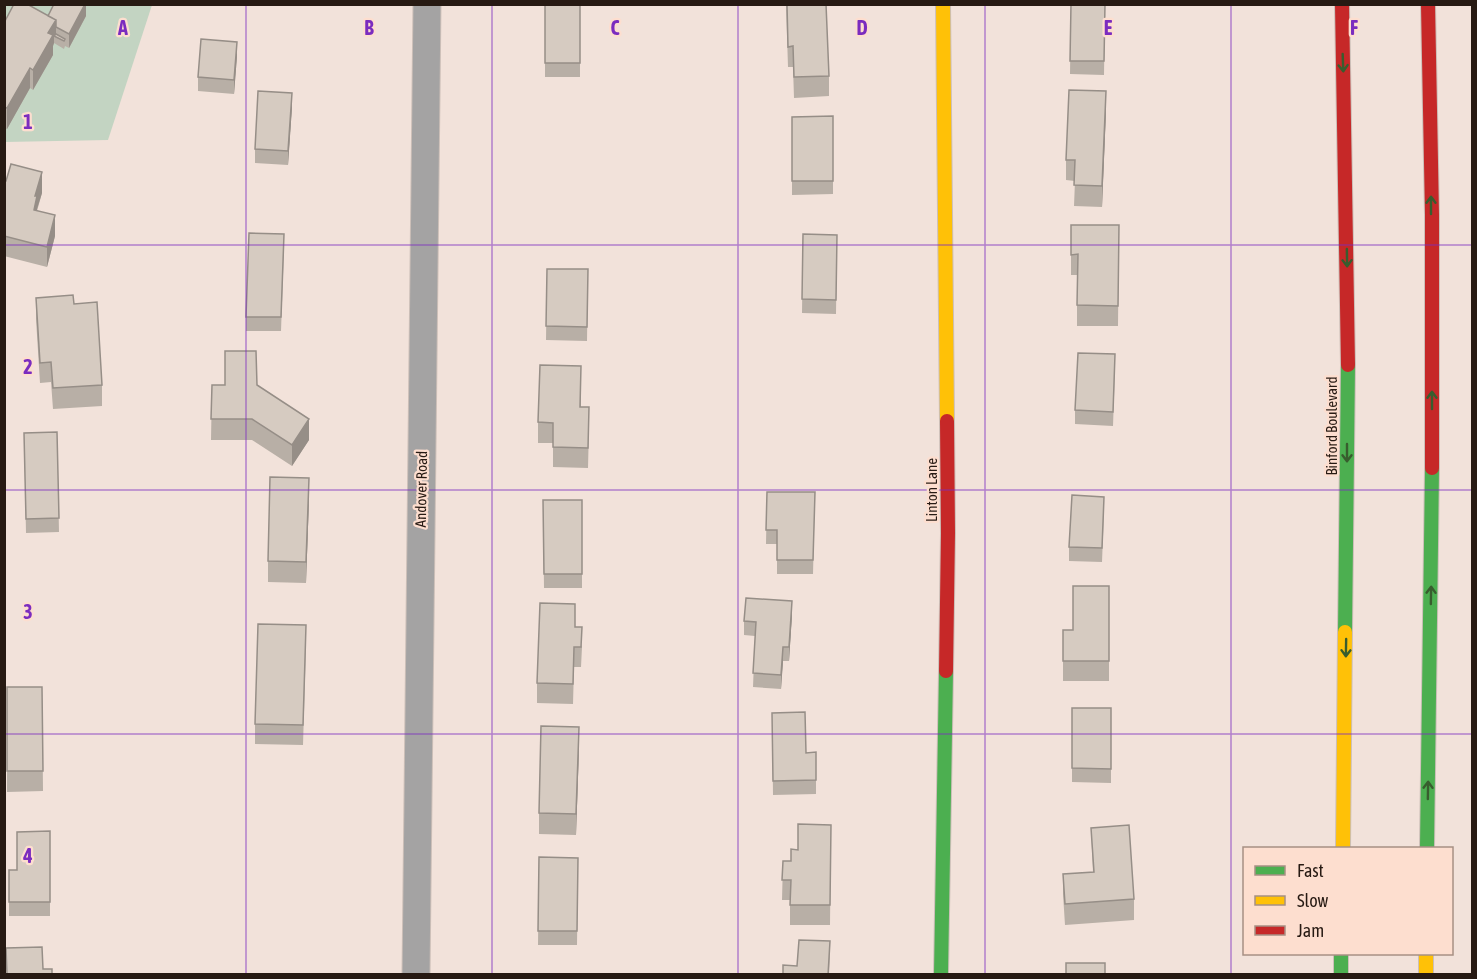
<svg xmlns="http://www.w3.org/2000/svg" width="1477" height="979" font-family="'Asap Condensed',sans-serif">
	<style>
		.green { fill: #c3d4c2 }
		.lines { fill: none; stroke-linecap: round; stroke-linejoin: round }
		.street-casing { stroke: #ccbfb8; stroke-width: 29 }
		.fast-casing { stroke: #ccbfb8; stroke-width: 16 }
		.slow-casing { stroke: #ccbfb8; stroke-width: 16 }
		.jam-casing { stroke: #ccbfb8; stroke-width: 16 }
		.street { stroke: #a4a3a3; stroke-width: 27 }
		.fast { stroke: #4caf50; stroke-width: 14 }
		.slow { stroke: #ffc107; stroke-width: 14 }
		.jam { stroke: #c62828; stroke-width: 14 }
		.wall { fill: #b8afa6 }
		.shaded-wall { fill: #968e87 }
		.building { fill: #d6cbc1; stroke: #968e87; stroke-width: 1.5 }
		.oneway { stroke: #385d2e }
		.grid { fill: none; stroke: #7b2cbf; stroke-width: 1.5; stroke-opacity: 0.55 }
		.labels { text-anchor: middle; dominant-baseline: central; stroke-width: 4.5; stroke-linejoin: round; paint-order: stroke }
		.street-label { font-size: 15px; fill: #271a13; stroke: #fddecf }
		.grid-label { font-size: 20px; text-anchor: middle; font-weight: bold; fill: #7b2cbf; stroke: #fddecf; stroke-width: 4.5; stroke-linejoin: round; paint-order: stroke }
	</style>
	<rect width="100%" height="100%" fill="#f2e2da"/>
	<path class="green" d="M4 5H152L108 140 5 142Z"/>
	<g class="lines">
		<defs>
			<path id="street" d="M416 974 427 4"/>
			<path id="fast" d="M1345 632 1348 365
				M1427 848 1432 468
				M1341 954V974
				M941 974 946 671"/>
			<path id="slow" d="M943 4 947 421
				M1343 848 1345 632
				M1426 954V974"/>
			<path id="jam" d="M1342 4 1348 365
				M1428 4 1432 215V468
				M946 671 948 533 947 421"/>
		</defs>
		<use href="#street" class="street-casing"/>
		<use href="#fast" class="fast-casing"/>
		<use href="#slow" class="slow-casing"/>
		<use href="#jam" class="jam-casing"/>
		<use href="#street" class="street"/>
		<use href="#fast" class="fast"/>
		<use href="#slow" class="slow"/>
		<use href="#jam" class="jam"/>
	</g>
	<path class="wall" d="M86 4V16L69 48 65 46 64 49 54 43 53 46V55L33 90 30 88 7 129 4 128V23L48 16Z
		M545 4H580V77H545Z
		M786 4 829 76V96L794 98 793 67H788Z
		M1071 4H1105L1104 75 1070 74Z
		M237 56 234 94 198 91V77Z
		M292 107 288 165 255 163V149Z
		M1106 111 1102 207 1074 206 1075 181 1066 180V160Z
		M833 116V194L792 195V117Z
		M4 181 42 193 37 211 55 236 47 267 4 256Z
		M1071 225H1119L1118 326H1077V275H1071Z
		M803 234 837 235 836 314 802 313Z
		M284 248 281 331H246V317Z
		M547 269H588L587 341 546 340Z
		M36 298 74 304 102 385V406L53 409 51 382 40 383 36 319Z
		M1115 368 1113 426 1075 424V410Z
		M212 385H257L309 440 292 466 252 440H211Z
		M581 386V407L589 427 588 468 553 467V443H538V422Z
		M57 432 59 532 26 533 24 433Z
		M767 492H815L813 574H777V544H766Z
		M309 498 306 583 268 582V561Z
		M543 500H582V588H544Z
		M1104 511 1102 562 1069 561V547Z
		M1109 586V681H1063V630H1073Z
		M792 615 789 661H783L781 689 753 687 755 636 744 635V621Z
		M575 627 582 647 581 667H574L573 704 537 703V683Z
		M306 645 303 745 255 744V724Z
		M7 687H42L43 791 7 792Z
		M1072 708H1111V783L1072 782Z
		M772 713 806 753 816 752V794L773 795Z
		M579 747 576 835 539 834V813Z
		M831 825 830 925H790V900H782L783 861H791L798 850Z
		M1091 828 1134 899V920L1065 925 1063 894V874L1093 872Z
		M50 831V916H9V870H17Z
		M539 857 578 858 577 945H538Z"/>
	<path class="shaded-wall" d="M85 4H86V16L69 48V34Z
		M56 20V37L54 36V43L53 46V55L33 90V70L48 33Z
		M237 42V56L234 94V80Z
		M30 68V88L7 129V108Z
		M1106 91V111L1102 207V186Z
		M292 93V107L288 165V151Z
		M42 172V193L37 209V216L34 210 35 196Z
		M55 215V236L47 267V247Z
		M309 419V440L292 466V445Z
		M309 478V498L306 583V562Z
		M792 601V615L789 661V647Z
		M783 647V661L781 689V675Z
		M579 727V747L576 835V814Z
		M830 941 829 975H828Z"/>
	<path class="building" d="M14 4H27L56 20 48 33 53 35 33 70 30 68 7 108 4 107V23Z
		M54 4H85L69 34 56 27V20L48 16Z
		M545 4H580V63H545Z
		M787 4H826L829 76 794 77 793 46 788 47Z
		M1071 4H1105L1104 61H1070Z
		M56 34 65 39 64 41 54 36Z
		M201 39 237 42 234 80 198 77Z
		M1069 90 1106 91 1102 186 1074 185 1075 160H1066Z
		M258 91 292 93 288 151 255 149Z
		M833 116V181H792V117Z
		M11 164 42 172 35 196H37L34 210 55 215 47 247 4 236V181H6Z
		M1071 225H1119L1118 306 1077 305 1078 254 1071 255Z
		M249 233 284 234 281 317H246Z
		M803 234 837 235 836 300 802 299Z
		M547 269H588L587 327 546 326Z
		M73 295 74 304 97 302 102 385 53 388 51 362 40 363 36 298Z
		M225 351H256L257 385 309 419 292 445 252 419H211L212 385H225Z
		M1078 353 1115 354 1113 412 1075 410Z
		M540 365 581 366 580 407H589L588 448 553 447V423L538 422Z
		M57 432 59 518 26 519 24 433Z
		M270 477 309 478 306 562 268 561Z
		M767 492H815L813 560H777V530H766Z
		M1072 495 1104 497 1102 548 1069 547Z
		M543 500H582V574H544Z
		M1073 586H1109V661H1063V630H1073Z
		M746 598 792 601 789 647H783L781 675 753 673 756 622 744 621Z
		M540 603 575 604V627H582L581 647H574L573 684 537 683Z
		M258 624 306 625 303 725 255 724Z
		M7 687H42L43 771H7Z
		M1072 708H1111V769L1072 768Z
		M805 712 806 753 816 752V780L773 781 772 713Z
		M541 726 579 727 576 814 539 813Z
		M798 824 831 825 830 905H790L791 880H782L783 861H791V849L798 850Z
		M1129 825 1134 899 1065 904 1063 874 1094 872 1091 828Z
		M50 831V902H9V870H17V832Z
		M539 857 578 858 577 931H538Z
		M799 940 830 941 828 975H783V965L797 966Z
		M42 947 43 969H52V975H7L6 948Z
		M1066 963H1105V975H1066Z"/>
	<defs><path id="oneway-shaft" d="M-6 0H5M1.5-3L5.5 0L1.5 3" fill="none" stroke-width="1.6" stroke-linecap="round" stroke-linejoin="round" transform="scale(1.5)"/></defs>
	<g class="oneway">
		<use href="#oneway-shaft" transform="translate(1343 63) rotate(88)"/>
		<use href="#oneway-shaft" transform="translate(1431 205) rotate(-90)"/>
		<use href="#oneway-shaft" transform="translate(1347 258) rotate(89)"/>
		<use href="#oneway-shaft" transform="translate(1432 400) rotate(-90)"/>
		<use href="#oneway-shaft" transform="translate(1347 453) rotate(90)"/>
		<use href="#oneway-shaft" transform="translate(1431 595) rotate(-89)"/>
		<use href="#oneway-shaft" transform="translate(1346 648) rotate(91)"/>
		<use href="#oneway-shaft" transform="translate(1428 790) rotate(-89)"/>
	</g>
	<path class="grid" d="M246 4V974M492 4V974M738 4V974M985 4V974M1231 4V974M4 245H1472M4 490H1472M4 734H1472"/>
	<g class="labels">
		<g class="street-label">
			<text transform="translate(1331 426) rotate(-90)">Binford Boulevard</text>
			<text transform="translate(421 489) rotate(-89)">Andover Road</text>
			<text transform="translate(931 490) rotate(-90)">Linton Lane</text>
		</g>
	</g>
	<g class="grid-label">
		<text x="123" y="35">A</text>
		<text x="369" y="35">B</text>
		<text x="615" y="35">C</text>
		<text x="862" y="35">D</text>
		<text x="1108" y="35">E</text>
		<text x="1354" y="35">F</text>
		<text x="28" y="129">1</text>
		<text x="28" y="374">2</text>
		<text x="28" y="619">3</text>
		<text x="28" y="863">4</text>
	</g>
	<rect width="1477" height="979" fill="none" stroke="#271a13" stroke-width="12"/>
	<rect x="1243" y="847" width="210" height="108" fill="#fddecf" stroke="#a79084" stroke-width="1.5"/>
	<rect x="1255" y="866" width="30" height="9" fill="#4caf50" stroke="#a79084" stroke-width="1.5"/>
	<text x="1297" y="877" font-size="18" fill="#271a13">Fast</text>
	<rect x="1255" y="896" width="30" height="9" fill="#ffc107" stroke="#a79084" stroke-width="1.5"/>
	<text x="1297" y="907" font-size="18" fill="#271a13">Slow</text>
	<rect x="1255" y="926" width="30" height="9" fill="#c62828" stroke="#a79084" stroke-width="1.5"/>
	<text x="1297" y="937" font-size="18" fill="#271a13">Jam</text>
</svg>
